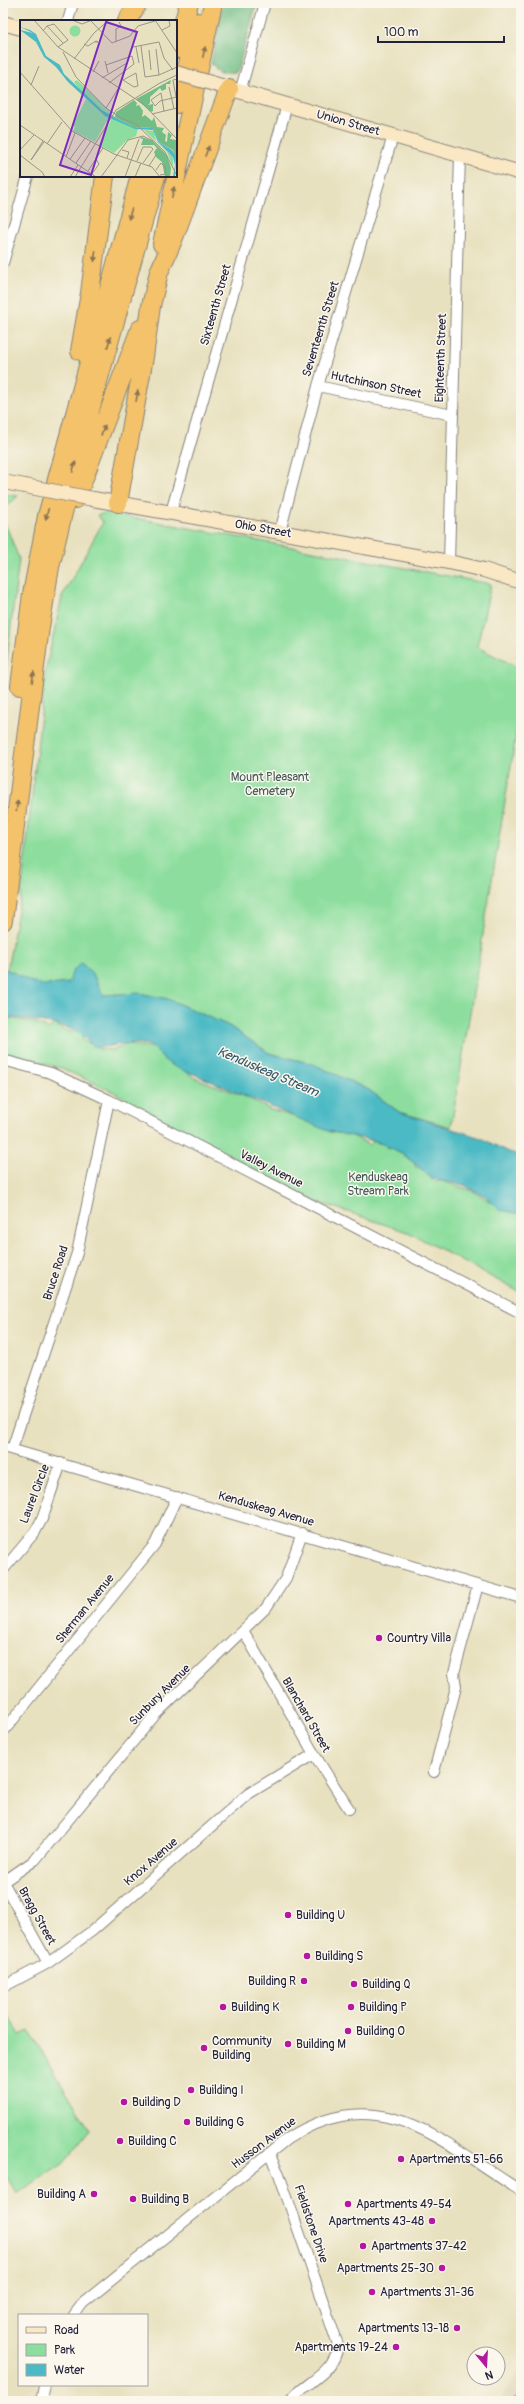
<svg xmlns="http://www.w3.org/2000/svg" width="524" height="2404" font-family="Pangolin,sans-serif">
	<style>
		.built { fill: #dfd3b5 }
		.green { fill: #8dde9e; stroke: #58806c }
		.forest { fill: #72bd85; stroke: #4a7060 }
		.water { fill: #4cbac4; stroke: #376e80 }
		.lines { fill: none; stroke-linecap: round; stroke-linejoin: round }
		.street-casing { stroke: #85827d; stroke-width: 12 }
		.secondary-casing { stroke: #85827d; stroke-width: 16 }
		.highway-casing { stroke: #85827d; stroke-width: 20 }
		.street { stroke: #fff; stroke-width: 10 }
		.secondary { stroke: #fae7c3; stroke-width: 14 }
		.highway { stroke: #f3c26a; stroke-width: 18 }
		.secondary-bridge-casing { stroke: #85827d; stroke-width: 16; stroke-linecap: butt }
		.secondary-bridge { stroke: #fae7c3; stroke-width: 14 }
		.oneway { fill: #8a7252 }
		.poi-dot { fill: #b5179e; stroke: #fbf7ec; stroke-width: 1.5 }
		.labels { text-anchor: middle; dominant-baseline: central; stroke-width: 3; stroke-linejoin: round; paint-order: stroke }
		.street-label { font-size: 12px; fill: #22223b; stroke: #fbf7ec }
		.park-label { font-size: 12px; fill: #425a59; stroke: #fbf7ec }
		.poi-label { font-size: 12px; fill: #22223b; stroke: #fbf7ec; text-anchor: start }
		.water-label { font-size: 13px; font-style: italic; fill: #31576b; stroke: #fbf7ec }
		.inset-road { fill: none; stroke: #99958a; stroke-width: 1 }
		.view { fill: #7b2cbf; fill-opacity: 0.15; stroke: #7b2cbf; stroke-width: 2 }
		.inset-edge { fill: none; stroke: #22223b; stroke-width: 2 }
	</style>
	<rect width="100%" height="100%" fill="#fbf7ec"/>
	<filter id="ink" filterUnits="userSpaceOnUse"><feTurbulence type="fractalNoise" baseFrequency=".025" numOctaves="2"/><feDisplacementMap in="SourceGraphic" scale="8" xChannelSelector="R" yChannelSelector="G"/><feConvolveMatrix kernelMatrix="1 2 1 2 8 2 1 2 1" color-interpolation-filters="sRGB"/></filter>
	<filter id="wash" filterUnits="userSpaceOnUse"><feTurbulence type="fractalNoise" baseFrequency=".012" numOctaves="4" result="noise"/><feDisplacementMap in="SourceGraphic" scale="16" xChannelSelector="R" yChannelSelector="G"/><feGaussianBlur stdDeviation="0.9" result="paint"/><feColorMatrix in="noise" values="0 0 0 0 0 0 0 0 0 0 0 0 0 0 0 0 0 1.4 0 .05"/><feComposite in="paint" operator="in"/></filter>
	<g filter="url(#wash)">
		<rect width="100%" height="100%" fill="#e8e1bf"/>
		<path class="built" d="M521 2368V2401H500Z"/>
		<path class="green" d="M3 494 18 496 3 510Z
			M108 513 491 584 477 647 521 669V705L451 1127 399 1112 369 1090 313 1064 269 1053 229 1026 168 999 138 993 103 995 93 974 72 972 70 983C57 984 42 987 31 982 22 978 16 973 7 970L21 895 46 668 62 597 103 522 97 515Z
			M3 518 19 559 3 692Z
			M3 1017 36 1023 49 1029 54 1023 57 1024 56 1025 66 1031 82 1033 83 1041 99 1047 98 1049 113 1050 128 1044 154 1048 195 1078 246 1097 271 1110 305 1120 330 1132 351 1135 370 1145 373 1142 369 1139H374L377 1143H382L388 1148 394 1147 395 1150 404 1154 406 1158 414 1162 416 1168 419 1167 435 1182 441 1181 473 1191 502 1209 517 1212 521 1217V1293L410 1233 315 1201 262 1176 112 1091 60 1068 3 1052Z
			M3 2006 20 2035 29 2031 90 2130 63 2164 16 2194 3 2171Z"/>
		<path class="forest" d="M223 3H257L237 72C226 73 218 72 211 63Z"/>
		<path class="water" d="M81 963 93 974 103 995 138 993 168 999 229 1026 269 1053 313 1064 369 1090 399 1112 481 1138 508 1152 521 1155V1214L499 1210 485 1196 464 1185 433 1179 402 1153 376 1141 328 1131 194 1074C183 1071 173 1067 163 1059 160 1056 157 1050 153 1047 134 1038 113 1048 94 1047L77 1031 51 1023 3 1016V969C15 971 21 978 32 982 43 987 57 984 69 983L72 972Z"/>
	</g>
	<g filter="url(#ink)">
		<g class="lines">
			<defs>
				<path id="street" d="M68 21 73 3
					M240 92 265 3
					M3 263 28 176
					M318 386 452 415
					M171 512 287 105
					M280 532 318 386 393 136
					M449 562 460 155
					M3 1060 51 1073 109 1100 521 1313
					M3 1447 521 1598
					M12 1449 77 1253 109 1100
					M3 1570 35 1532 42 1519 61 1463
					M244 1632 314 1754 349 1809
					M3 1732 155 1544 177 1497
					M434 1772 456 1687 454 1673 478 1585
					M3 1882 35 1860 155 1715 266 1608 286 1578 302 1533
					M3 1882 48 1963
					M3 1987 48 1963 92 1931 248 1794 314 1754
					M269 2154 279 2174 338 2345C335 2373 306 2382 289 2401
					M74 2315 83 2303 287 2139C380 2078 442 2142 521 2191
					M41 2401 44 2385
					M520 2401 521 2399"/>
				<path id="secondary" d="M3 23 21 28
					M211 83 521 173
					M3 482 25 486
					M93 499 449 562 484 570 521 582"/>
				<path id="highway" d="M127 21 138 3
					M176 49 189 3
					M176 104 199 22
					M162 244 213 3
					M80 351 90 293 105 176
					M76 499 140 329
					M118 503 144 357 151 306 159 272 173 240 229 89
					M20 686 32 594 47 516 140 176
					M3 921 40 627 50 567 75 463 156 176"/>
			</defs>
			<use href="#street" class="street-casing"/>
			<use href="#secondary" class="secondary-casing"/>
			<use href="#highway" class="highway-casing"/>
			<use href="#street" class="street"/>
			<use href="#secondary" class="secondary"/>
			<use href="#highway" class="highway"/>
			<defs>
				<path id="secondary-bridge" d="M176 73 211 83
					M25 486 93 499"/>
			</defs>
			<use href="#secondary-bridge" class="secondary-bridge-casing"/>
			<use href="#secondary-bridge" class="secondary-bridge"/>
		</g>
		<defs><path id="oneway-solid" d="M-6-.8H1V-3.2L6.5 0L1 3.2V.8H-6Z"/></defs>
		<g class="oneway">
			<use href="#oneway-solid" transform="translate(204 52) rotate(-77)"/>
			<use href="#oneway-solid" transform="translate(207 151) rotate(-69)"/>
			<use href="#oneway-solid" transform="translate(173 192) rotate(-78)"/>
			<use href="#oneway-solid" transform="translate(130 214) rotate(106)"/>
			<use href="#oneway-solid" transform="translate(95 256) rotate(97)"/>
			<use href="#oneway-solid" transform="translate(109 342) rotate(-74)"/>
			<use href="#oneway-solid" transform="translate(137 396) rotate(-80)"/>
			<use href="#oneway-solid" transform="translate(103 430) rotate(-70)"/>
			<use href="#oneway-solid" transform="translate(74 467) rotate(-75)"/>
			<use href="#oneway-solid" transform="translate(47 514) rotate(104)"/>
			<use href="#oneway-solid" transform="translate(33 677) rotate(-82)"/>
			<use href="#oneway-solid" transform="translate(17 806) rotate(-83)"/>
		</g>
	</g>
	<g class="poi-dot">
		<circle cx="379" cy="1638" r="4"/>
		<circle cx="288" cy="1915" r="4"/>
		<circle cx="307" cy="1956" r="4"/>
		<circle cx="304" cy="1981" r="4"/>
		<circle cx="354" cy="1984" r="4"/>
		<circle cx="223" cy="2007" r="4"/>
		<circle cx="351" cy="2007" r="4"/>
		<circle cx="348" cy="2031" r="4"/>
		<circle cx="288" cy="2044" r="4"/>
		<circle cx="204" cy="2048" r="4"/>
		<circle cx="191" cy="2090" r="4"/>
		<circle cx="124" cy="2102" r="4"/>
		<circle cx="187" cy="2122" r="4"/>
		<circle cx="120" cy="2141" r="4"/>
		<circle cx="401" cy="2159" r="4"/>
		<circle cx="94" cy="2194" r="4"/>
		<circle cx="133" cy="2199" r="4"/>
		<circle cx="348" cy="2204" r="4"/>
		<circle cx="432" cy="2221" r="4"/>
		<circle cx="363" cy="2246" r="4"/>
		<circle cx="442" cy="2268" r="4"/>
		<circle cx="372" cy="2292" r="4"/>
		<circle cx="457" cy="2328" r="4"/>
		<circle cx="396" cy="2347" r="4"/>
	</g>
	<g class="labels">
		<g class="street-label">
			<text transform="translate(348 123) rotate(16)">Union Street</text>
			<text transform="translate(216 305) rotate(-74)">Sixteenth Street</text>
			<text transform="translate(321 329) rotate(-73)">Seventeenth Street</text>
			<text transform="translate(441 358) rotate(-88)">Eighteenth Street</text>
			<text transform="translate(376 385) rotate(12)">Hutchinson Street</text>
			<text transform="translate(263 529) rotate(10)">Ohio Street</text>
			<text transform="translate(271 1169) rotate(27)">Valley Avenue</text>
			<text transform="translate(56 1273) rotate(-72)">Bruce Road</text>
			<text transform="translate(35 1494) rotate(-69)">Laurel Circle</text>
			<text transform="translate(266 1509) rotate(16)">Kenduskeag Avenue</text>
			<text transform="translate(85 1609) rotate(-51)">Sherman Avenue</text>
			<text transform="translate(160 1695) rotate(-45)">Sunbury Avenue</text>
			<text transform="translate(306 1715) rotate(60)">Blanchard Street</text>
			<text transform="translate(151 1862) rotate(-41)">Knox Avenue</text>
			<text transform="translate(37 1916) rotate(61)">Bragg Street</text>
			<text transform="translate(264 2143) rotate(-37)">Husson Avenue</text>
			<text transform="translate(311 2224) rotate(71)">Fieldstone Drive</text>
		</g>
		<g class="park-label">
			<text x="270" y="777">Mount Pleasant<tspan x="270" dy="14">Cemetery</tspan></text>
			<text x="378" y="1177">Kenduskeag<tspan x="378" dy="14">Stream Park</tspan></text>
		</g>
		<g class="poi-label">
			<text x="387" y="1638">Country Villa</text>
			<text x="296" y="1915">Building U</text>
			<text x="315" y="1956">Building S</text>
			<text x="296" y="1981" text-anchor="end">Building R</text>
			<text x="362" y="1984">Building Q</text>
			<text x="231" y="2007">Building K</text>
			<text x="359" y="2007">Building P</text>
			<text x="356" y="2031">Building O</text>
			<text x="212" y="2041">Community<tspan x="212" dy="14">Building</tspan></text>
			<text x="296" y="2044">Building M</text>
			<text x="199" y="2090">Building I</text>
			<text x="132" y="2102">Building D</text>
			<text x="195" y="2122">Building G</text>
			<text x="128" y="2141">Building C</text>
			<text x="409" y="2159">Apartments 51-66</text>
			<text x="86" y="2194" text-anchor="end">Building A</text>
			<text x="141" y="2199">Building B</text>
			<text x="356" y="2204">Apartments 49-54</text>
			<text x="424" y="2221" text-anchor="end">Apartments 43-48</text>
			<text x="371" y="2246">Apartments 37-42</text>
			<text x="434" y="2268" text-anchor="end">Apartments 25-30</text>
			<text x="380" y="2292">Apartments 31-36</text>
			<text x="449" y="2328" text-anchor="end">Apartments 13-18</text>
			<text x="388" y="2347" text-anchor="end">Apartments 19-24</text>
		</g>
		<g class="water-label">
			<text transform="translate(268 1072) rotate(23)">Kenduskeag Stream</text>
		</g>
	</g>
	<g transform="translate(20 20)">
		<rect width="157" height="157" fill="#e8e1bf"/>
		<path d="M49.5 11a5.5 5.5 0 1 1 11 0a5.5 5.5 0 1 1-11 0ZM57 60 92 93 91 95 82 90 61 71 54 62ZM66 79 89 97 75 122 53 111 55 107 53 105ZM92 98 118 109 116 116 106 121 94 133 79 125ZM124 110 134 111 136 121 153 137V147L147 132Z" fill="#8dde9e"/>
		<path d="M151 60 150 64H146V69L142 71 140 68 130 77V83L128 85 133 84V91L131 92 116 79ZM114 80 117 83 116 86 119 85 123 91 122 97 125 95 132 101 134 97 137 107 144 108 142 112 146 115 145 121 147 122 148 112 152 115 150 119 157 120V143L153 130 140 123 133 108 113 107 95 97 96 92ZM122 117 133 121 147 135 151 148 150 157H145L142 142 136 137 134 132 137 128 134 125H121L123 119 119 118Z" fill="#72bd85"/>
		<path d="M0 7 10 10 16 14 26 36 40 45 44 54 82 90 113 107 133 108 140 123 152 130 156 137 155 157H153L155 145 153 137 138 122 133 110 115 109 85 96 48 62 36 47 24 37 16 22 0 10 13 13Z" fill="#4cbac4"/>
		<path class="inset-road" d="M14 0 38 27 123 84 157 119M52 0 62 4 72 0M135 0 157 33M71 1 92 23 110 16 118 6 135 1M27 6 43 23M142 10 150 6 149 0M23 11 27 6 34 4 48 20 38 27M96 22V9L101 6 99 2M64 24 68 26 76 21 78 22H75M121 26 125 57 139 55 157 47M113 27 139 22 144 38 153 50M116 27 119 43M136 29 139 55M129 30 131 50M43 32 56 57 86 88 101 98 116 104 145 132 157 156M54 39 74 13 89 0M85 41 88 53M86 45 112 36 114 44M0 52 52 111 94 134 132 147 140 157M73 52 79 41M116 53 118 66 114 67 103 60ZM82 58 107 43M89 63 114 44M11 65 19 46M149 67 154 89M156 77 153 60 157 59M135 86 131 80 141 73 144 91M135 86 140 81 157 77M86 88 98 69M132 94 157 88M0 105 76 157M23 121 11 140 24 122M27 124 42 102M0 130 14 115M102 130 109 132 107 138M0 135 22 152 25 157M46 137 55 113M50 139 65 118M117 141 123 127H131L133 129 123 143M56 143 71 121M129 146 136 135M136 150 141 143 145 147 146 154 140 155M68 151 83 128M72 154 79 144 76 139M50 157 58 145M55 157 96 90 140 63 157 55M81 157 108 120 123 116 133 121M105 157 119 119M115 157 121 143"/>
		<path class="view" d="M86 2 117 12 71 155 40 145Z"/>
		<rect width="157" height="157" class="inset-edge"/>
	</g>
	<rect width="524" height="2404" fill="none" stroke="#fbf7ec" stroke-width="16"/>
	<rect x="18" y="2314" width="130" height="72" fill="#fbf7ec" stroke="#a4a2a5"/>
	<rect x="26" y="2327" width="20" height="6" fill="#fae7c3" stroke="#a4a2a5"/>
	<text x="54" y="2334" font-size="12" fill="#22223b">Road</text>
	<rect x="26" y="2344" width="20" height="12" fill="#8dde9e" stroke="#a4a2a5"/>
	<text x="54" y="2354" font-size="12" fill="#22223b">Park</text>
	<rect x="26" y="2364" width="20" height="12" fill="#4cbac4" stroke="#a4a2a5"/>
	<text x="54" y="2374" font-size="12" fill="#22223b">Water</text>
	<g transform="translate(486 2366) rotate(162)"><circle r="19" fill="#fbf7ec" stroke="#a4a2a5"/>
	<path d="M0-3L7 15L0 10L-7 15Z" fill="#b5179e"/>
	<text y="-6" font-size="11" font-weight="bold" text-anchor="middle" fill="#22223b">N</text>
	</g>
	<path d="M378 36v6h126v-6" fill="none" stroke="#22223b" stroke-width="2"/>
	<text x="384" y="36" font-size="12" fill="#22223b" stroke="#fbf7ec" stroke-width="3" paint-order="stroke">100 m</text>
</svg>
